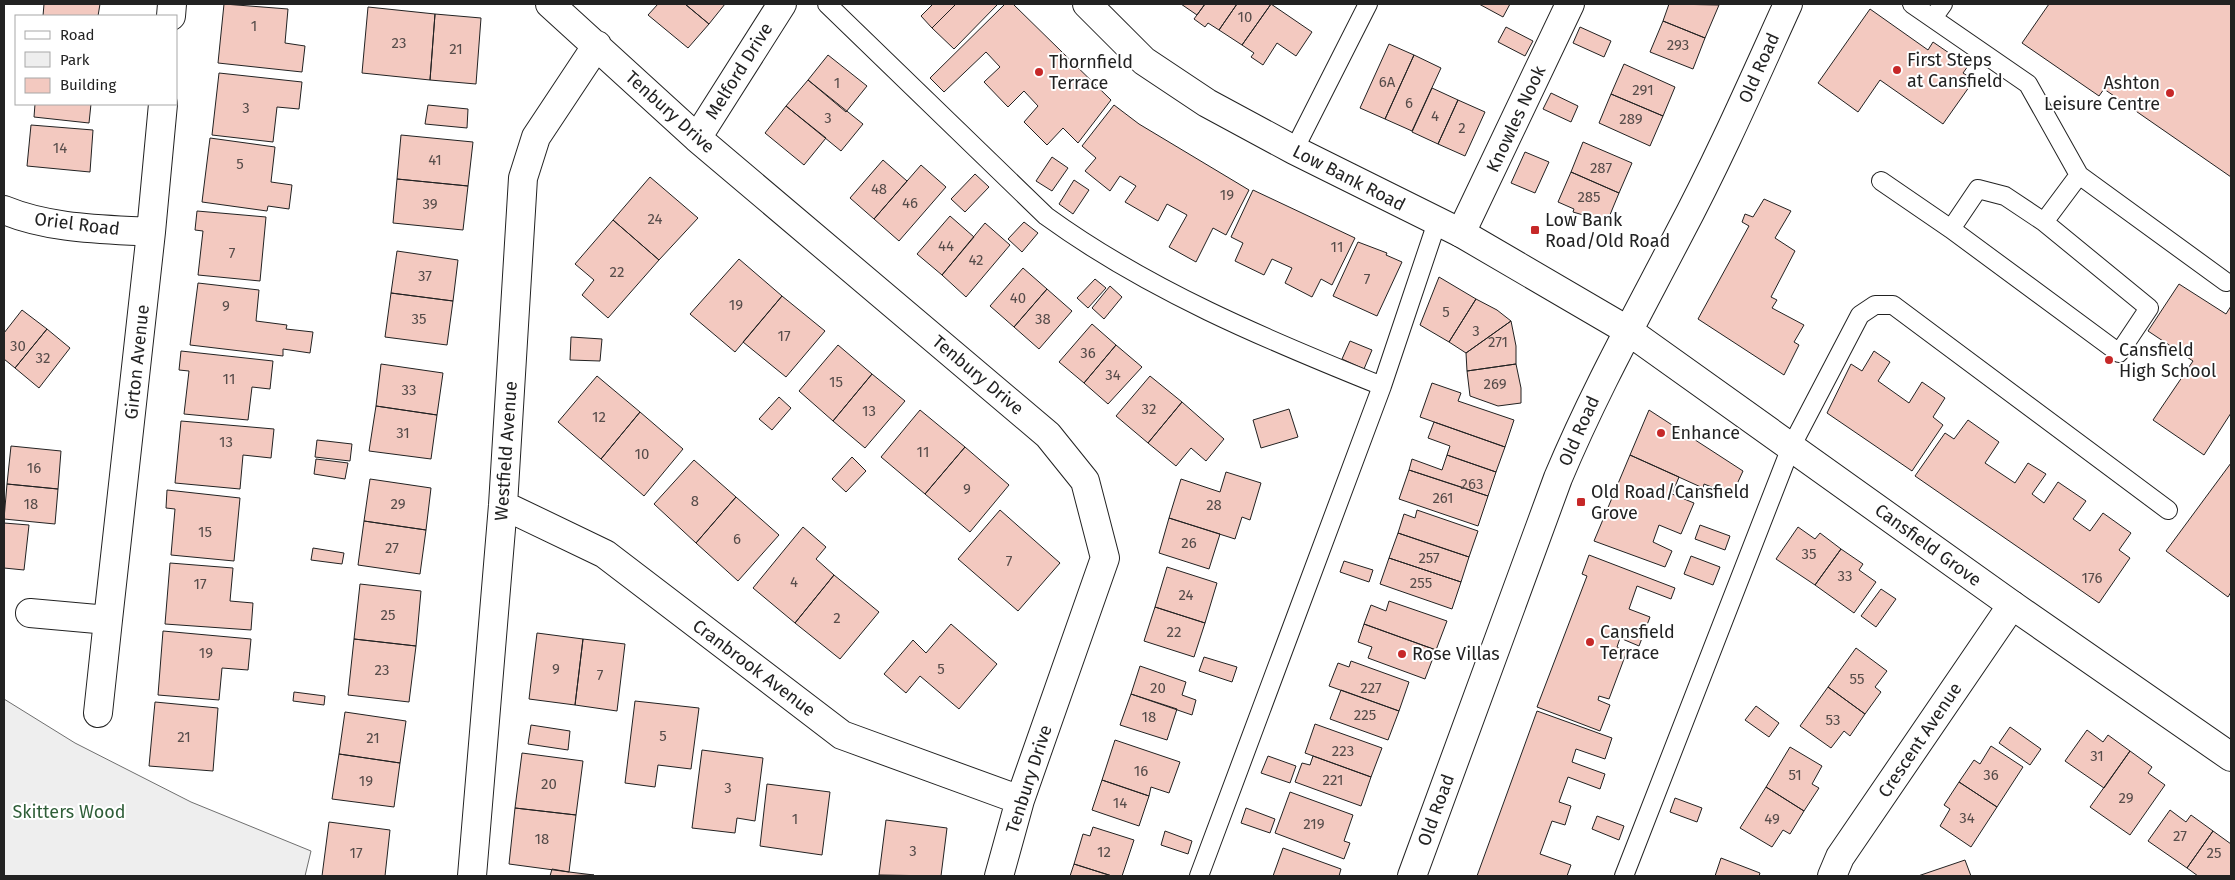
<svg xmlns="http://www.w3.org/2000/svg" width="2235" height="880" font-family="'Fira Sans',sans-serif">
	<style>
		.green { fill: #eee; stroke: #6f6f6f }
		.building { fill: #f3c9c0; stroke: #222 }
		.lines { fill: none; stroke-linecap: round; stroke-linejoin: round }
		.lane-casing { stroke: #222; stroke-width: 20 }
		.street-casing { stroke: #222; stroke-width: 30 }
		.secondary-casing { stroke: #222; stroke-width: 30 }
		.lane { stroke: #fff; stroke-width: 18 }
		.street { stroke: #fff; stroke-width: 28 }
		.secondary { stroke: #fff; stroke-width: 28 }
		.poi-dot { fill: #c62828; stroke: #fff; stroke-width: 2 }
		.labels { text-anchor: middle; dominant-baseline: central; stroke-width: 4; stroke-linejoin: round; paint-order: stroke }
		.number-label { font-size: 15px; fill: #564c4a }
		.poi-label { font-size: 18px; fill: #222; stroke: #fff; text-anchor: start }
		.street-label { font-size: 18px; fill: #222; stroke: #fff }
		.park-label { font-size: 18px; fill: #2f5e38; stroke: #fff }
	</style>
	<rect width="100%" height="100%" fill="#fff"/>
	<path class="green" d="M4 699 75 743 191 802 311 851 305 876H4Z"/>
	<path class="building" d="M44 4H100L98 16H43Z
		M224 4 288 9 285 43 305 46 302 72 218 63Z
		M658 4H685L709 24 688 48 648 15Z
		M685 4H725L709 24Z
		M933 4H956L932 28 921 16Z
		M956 4H998L954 49 932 28Z
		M1005 4H1013L1111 100 1078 143 1063 128 1047 145 1024 122 1038 106 1024 91 1008 107 984 82 1000 67 986 52 944 92 930 78Z
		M1181 4H1205L1197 15Z
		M1205 4H1237L1219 30 1208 23 1205 27 1194 19Z
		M1237 4H1271L1242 45 1219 30Z
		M1271 4 1312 32 1296 56 1277 43 1263 65 1251 57 1254 53 1242 45Z
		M1479 4H1510L1503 17Z
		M1669 4 1719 5 1705 38 1663 21Z
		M2049 4H2231V177L2104 89 2099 96 2022 43Z
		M368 7 435 14 430 80 362 73Z
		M1870 9 1928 50 1933 42 1968 66 1963 73 1974 80 1943 124 1880 80 1858 112 1818 83Z
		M435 14 481 18 476 84 430 80Z
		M1663 21 1705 38 1693 69 1650 52Z
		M1506 27 1533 41 1525 56 1498 42Z
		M1580 27 1611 41 1604 57 1573 43Z
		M1389 44 1414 55 1385 119 1360 108Z
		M828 55 867 86 846 112 808 80Z
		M1414 55 1441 68 1412 131 1385 119Z
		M1624 64 1675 87 1663 116 1611 94Z
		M219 73 302 82 299 109 277 107 273 142 212 135Z
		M808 80 863 124 841 151 786 106Z
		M1432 88 1458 100 1438 144 1412 132Z
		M1551 93 1578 106 1571 122 1543 109Z
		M1611 94 1663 116 1650 146 1599 123Z
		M1458 100 1485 112 1465 156 1438 144Z
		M35 104H91L89 123 34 117Z
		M428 105 468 109 467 128 425 124Z
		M1114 105 1139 124 1249 190 1226 235 1213 228 1196 262 1169 247 1187 215 1167 204 1158 221 1125 202 1136 186 1120 176 1110 191 1085 171 1096 158 1082 146Z
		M786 106 826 138 804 165 765 133Z
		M31 125 93 130 90 172 27 166Z
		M401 135 473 142 468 186 397 179Z
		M210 138 275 147 271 182 292 185 289 209 268 206 267 211 202 202Z
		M1583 142 1632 163 1619 193 1571 172Z
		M1525 152 1549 162 1535 193 1511 183Z
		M1052 157 1068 168 1052 191 1036 181Z
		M883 160 907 181 874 219 850 198Z
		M921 165 946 187 899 241 874 219Z
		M1571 172 1619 193 1607 222 1573 212 1574 209 1558 202Z
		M975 174 989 187 965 212 951 199Z
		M650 177 698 218 659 260 613 220Z
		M397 179 468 186 463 230 393 223Z
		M1074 180 1089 190 1073 214 1059 204Z
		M1253 190 1355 238 1332 285 1321 279 1312 297 1285 283 1292 268 1272 259 1264 275 1235 261 1243 243 1231 237Z
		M1764 199 1791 211 1775 238 1795 251 1771 297 1777 300 1772 308 1804 325 1794 342 1799 345 1784 375 1698 319 1749 226 1742 222 1745 214 1753 217Z
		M197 211 266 217 260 281 198 275 203 231 195 230Z
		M950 216 974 237 942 275 917 254Z
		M613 220 659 260 608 318 582 295 594 280 575 264Z
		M1024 222 1038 233 1022 252 1008 239Z
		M985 223 1010 245 966 297 942 275Z
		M1358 242 1387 253 1386 255 1402 262 1377 316 1333 296Z
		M397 251 458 260 453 301 391 293Z
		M739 259 782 296 735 352 690 314Z
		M1023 268 1047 289 1014 327 990 306Z
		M1439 277 1476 299 1449 342 1420 325Z
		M1095 279 1106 288 1088 308 1077 298Z
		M198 283 259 290 256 321 287 325 286 329 313 332 310 353 283 349V356L190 345Z
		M2179 284 2226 314 2231 306V413L2204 455 2153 420 2193 361 2148 331Z
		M1110 286 1122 297 1104 319 1092 308Z
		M1047 289 1072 311 1039 349 1014 327Z
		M391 293 453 301 447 345 385 337Z
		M782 296 825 331 786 377 743 342Z
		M1476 299 1497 310 1511 321 1466 353 1449 342Z
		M22 310 47 329 15 368 4 359V333Z
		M1511 321 1516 346V364L1467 371 1466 353Z
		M1092 324 1116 345 1084 383 1059 362Z
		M47 329 70 348 39 388 15 368Z
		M571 337 602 339 600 361 570 360Z
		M1350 341 1372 350 1364 369 1342 359Z
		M838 345 872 374 833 421 799 391Z
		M1116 345 1142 367 1108 404 1084 383Z
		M181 351 273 361 270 389 252 387 248 420 184 414 189 371 179 370Z
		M1874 351 1890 362 1878 381 1909 403 1922 382 1945 398 1933 417 1943 425 1912 471 1827 413 1851 364 1862 371Z
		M381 364 443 373 437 415 376 406Z
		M1516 364 1521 388V403L1498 406 1470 396 1467 371Z
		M872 374 905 401 865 448 833 421Z
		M597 376 640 412 601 459 558 422Z
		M1150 376 1182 402 1148 443 1116 416Z
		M1432 383 1461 393 1458 401 1514 420 1505 447 1420 417Z
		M779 397 791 408 772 430 759 419Z
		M1182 402 1224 439 1206 461 1191 448 1176 466 1148 443Z
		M376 406 437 415 431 459 369 451Z
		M1289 409 1298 437 1261 448 1253 420Z
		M920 410 965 447 925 494 881 457Z
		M1649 410 1743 471 1732 495 1704 484 1703 488 1630 455Z
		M640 412 683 449 644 496 601 459Z
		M1968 420 1999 442 1985 463 2015 483 2028 463 2046 474 2032 494 2044 503 2058 482 2086 501 2073 519 2090 531 2103 513 2131 533 2119 550 2130 558 2099 603 1915 476 1945 433 1954 439Z
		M181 421 274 429 271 458 243 455 240 489 175 483Z
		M1434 422 1505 447 1496 472 1447 455 1450 446 1428 438Z
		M317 440 352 444 350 461 315 457Z
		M11 446 61 451 58 489 7 484Z
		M965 447 1009 485 970 532 925 494Z
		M1447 455 1496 472 1488 496 1409 470 1412 459 1442 470Z
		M1630 455 1679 477 1672 494 1694 503 1681 534 1659 525 1653 542 1672 551 1665 567 1594 541Z
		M852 457 866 471 846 492 832 479Z
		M316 459 348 463 345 479 314 474Z
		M694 460 736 497 696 543 654 504Z
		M2231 463V592L2228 597 2166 551Z
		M1409 470 1488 496 1478 526 1399 499Z
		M1226 472 1261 483 1250 520 1242 517 1235 539 1169 518 1181 479 1220 492Z
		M370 479 431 488 426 530 364 521Z
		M7 484 58 489 55 524 4 519Z
		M167 490 240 498 234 561 171 555 175 509 166 508Z
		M736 497 779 535 738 581 696 543Z
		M1000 510 1060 563 1018 611 958 559Z
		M1417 510 1478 531 1469 557 1398 533 1404 514 1415 518Z
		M1169 518 1220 534 1209 569 1159 553Z
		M364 521 426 530 420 574 358 565Z
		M4 523 29 525 24 570 4 568Z
		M1700 525 1730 536 1725 550 1695 539Z
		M803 527 826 547 816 559 834 575 795 623 753 588Z
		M1798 527 1815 539 1820 533 1841 549 1815 585 1776 559Z
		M1398 533 1469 557 1461 582 1389 558Z
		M313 548 344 553 342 564 311 560Z
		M1841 549 1863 564 1859 570 1876 582 1854 613 1815 585Z
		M1589 555 1675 588 1671 599 1637 586 1629 609 1650 617 1639 646 1620 638 1617 647 1627 651 1609 699 1599 696 1598 700 1610 705 1600 731 1537 707 1587 576 1582 574Z
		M1691 556 1720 567 1713 585 1684 574Z
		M1389 558 1461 582 1452 609 1380 584Z
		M1344 561 1373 570 1369 582 1340 572Z
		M170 563 233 568 230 601 253 603 251 630 165 624Z
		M1167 567 1217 583 1205 623 1155 607Z
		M834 575 879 612 840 659 795 623Z
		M360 584 421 591 416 646 354 639Z
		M1881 589 1896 599 1876 627 1861 616Z
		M1389 601 1447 621 1436 650 1364 624 1371 605 1386 611Z
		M1155 607 1205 623 1194 657 1144 641Z
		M951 624 997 664 959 709 920 676 906 693 884 674 913 640 926 653Z
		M1364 624 1436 650 1425 679 1368 658 1372 647 1358 642Z
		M163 631 251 639 248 670 222 668 219 700 158 695Z
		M537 633 583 639 575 705 529 699Z
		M354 639 416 646 409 702 348 695Z
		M583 639 625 644 617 711 575 705Z
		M1856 648 1887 671 1875 687 1881 692 1865 714 1828 687Z
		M1204 657 1237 667 1232 682 1199 671Z
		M1351 661 1409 682 1399 711 1329 686 1338 663 1349 667Z
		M1140 666 1186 682 1182 695 1196 700 1192 715 1131 694Z
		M1828 687 1865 714 1850 736 1844 731 1831 748 1800 726Z
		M1341 690 1399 711 1388 740 1330 719Z
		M294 692 325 696 324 705 293 701Z
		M1131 694 1177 709 1167 740 1120 725Z
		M635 701 699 708 691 769 658 765 655 787 625 783Z
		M155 702 218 708 213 771 149 766Z
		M1756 706 1779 723 1769 737 1745 720Z
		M1537 711 1612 738 1605 759 1576 749 1572 762 1605 774 1600 789 1568 777 1559 802 1571 806 1565 825 1552 821 1540 854 1571 865 1567 876H1477Z
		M345 712 406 721 400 763 339 754Z
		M1315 724 1382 748 1371 777 1305 753Z
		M531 725 570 731 568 750 528 744Z
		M2010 727 2041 749 2030 765 1999 743Z
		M2087 730 2103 742 2108 735 2130 751 2104 788 2065 761Z
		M1115 740 1180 762 1169 793 1151 787 1149 796 1102 780Z
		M1991 746 2023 767 1997 807 1959 782 1974 760 1980 764Z
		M1790 747 1822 766 1812 784 1819 788 1804 811 1766 787Z
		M702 750 763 758 755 821 737 818 735 833 692 828Z
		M2130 751 2152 767 2148 773 2165 785 2130 835 2090 807Z
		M522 753 583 761 576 815 515 808Z
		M339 754 400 763 394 807 332 799Z
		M1268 756 1296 766 1290 783 1261 773Z
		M1313 756 1371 777 1361 806 1295 782 1302 763 1310 765Z
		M1102 780 1149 796 1139 826 1092 810Z
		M1959 782 1997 807 1971 847 1940 826 1950 809 1944 805Z
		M767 784 830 792 822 855 760 846Z
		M1766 787 1804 811 1790 834 1783 830 1772 847 1740 828Z
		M1290 792 1353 815 1344 841 1350 843 1344 859 1275 833Z
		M1675 798 1702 808 1697 822 1670 812Z
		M515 808 576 815 569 872 509 864Z
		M1246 808 1275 819 1270 833 1241 823Z
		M2170 810 2186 822 2191 815 2213 831 2187 868 2148 841Z
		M1597 816 1624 826 1619 840 1592 829Z
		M886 820 947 828 941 876 879 875Z
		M329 822 390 830 385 876H322Z
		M1093 827 1134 840 1122 876H1112L1074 864 1083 834 1090 836Z
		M1165 831 1192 841 1188 854 1161 845Z
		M2213 831 2231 844V876H2198L2187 868Z
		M1283 848 1341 869 1339 876H1273Z
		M1721 858 1760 873 1759 876H1715Z
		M1965 860 1971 876H1918Z
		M1074 864 1112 876H1070Z
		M552 869 569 872 594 875 550 876Z"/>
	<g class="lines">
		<defs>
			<path id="lane" d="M827 4 1046 216C1148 290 1265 339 1382 386
				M1912 4 2028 84 2079 175 2044 222 2005 196 1978 189 1951 229 2119 353 2149 308 2044 222
				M1933 18 1943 4
				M1294 150 1368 4
				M2079 175 2226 282
				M1881 181 1951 229
				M1199 876 1382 386 1437 222
				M1624 876 1791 447 1860 315 1875 305H1893L2168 510"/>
			<path id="street" d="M550 4 697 138 1048 435 1085 481 1105 558 1020 800 999 876
				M171 16 172 4
				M697 138 782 4
				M4 210C50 229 101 229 151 232
				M1461 233 1570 4
				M503 505 605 554 842 735 1020 800
				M30 613 108 620 98 713
				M108 620 151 232 163 104
				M472 876 503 505 523 178 536 137 597 45
				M1832 876 1840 857 2012 605"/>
			<path id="secondary" d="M1087 4 1144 61 1207 103 1294 150 1461 233 1627 330 2012 605 2231 757
				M1412 876 1558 478C1594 392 1637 315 1679 234 1719 159 1753 81 1788 4"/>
		</defs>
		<use href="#lane" class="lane-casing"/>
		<use href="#street" class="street-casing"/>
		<use href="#secondary" class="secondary-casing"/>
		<use href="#lane" class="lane"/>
		<use href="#street" class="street"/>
		<use href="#secondary" class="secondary"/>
	</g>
	<g class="poi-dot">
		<circle cx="1897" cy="70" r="5"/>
		<circle cx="1039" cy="72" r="5"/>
		<circle cx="2170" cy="93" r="5"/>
		<rect x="1530" y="225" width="10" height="10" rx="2.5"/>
		<circle cx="2109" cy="360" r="5"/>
		<circle cx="1661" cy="433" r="5"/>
		<rect x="1576" y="497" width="10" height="10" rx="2.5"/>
		<circle cx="1590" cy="642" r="5"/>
		<circle cx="1402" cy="654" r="5"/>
	</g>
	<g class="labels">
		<g class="number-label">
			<text x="1245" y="17">10</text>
			<text x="254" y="26">1</text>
			<text x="399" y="43">23</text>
			<text x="1678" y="45">293</text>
			<text x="456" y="49">21</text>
			<text x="1387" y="82">6A</text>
			<text x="837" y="83">1</text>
			<text x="1643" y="90">291</text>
			<text x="1409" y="103">6</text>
			<text x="246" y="108">3</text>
			<text x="1435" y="116">4</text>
			<text x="828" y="118">3</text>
			<text x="1631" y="119">289</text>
			<text x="1462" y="128">2</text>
			<text x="60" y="148">14</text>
			<text x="435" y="160">41</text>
			<text x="240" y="164">5</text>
			<text x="1601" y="168">287</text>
			<text x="879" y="189">48</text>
			<text x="1227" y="195">19</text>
			<text x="1589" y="197">285</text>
			<text x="910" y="203">46</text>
			<text x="430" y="204">39</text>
			<text x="655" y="219">24</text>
			<text x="946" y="246">44</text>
			<text x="1337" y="247">11</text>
			<text x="232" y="253">7</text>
			<text x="976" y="260">42</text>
			<text x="617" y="272">22</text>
			<text x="425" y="276">37</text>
			<text x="1367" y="279">7</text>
			<text x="1018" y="298">40</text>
			<text x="736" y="305">19</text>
			<text x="226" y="306">9</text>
			<text x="1446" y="312">5</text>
			<text x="419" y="319">35</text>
			<text x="1043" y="319">38</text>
			<text x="1476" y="331">3</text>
			<text x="784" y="336">17</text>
			<text x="1498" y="342">271</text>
			<text x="18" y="346">30</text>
			<text x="1088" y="353">36</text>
			<text x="43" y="358">32</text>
			<text x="1113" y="375">34</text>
			<text x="229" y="379">11</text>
			<text x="836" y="382">15</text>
			<text x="1495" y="384">269</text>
			<text x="409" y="390">33</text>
			<text x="1149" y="409">32</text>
			<text x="869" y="411">13</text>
			<text x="599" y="417">12</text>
			<text x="403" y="433">31</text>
			<text x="226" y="442">13</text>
			<text x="923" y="452">11</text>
			<text x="642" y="454">10</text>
			<text x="34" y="468">16</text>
			<text x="1472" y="484">263</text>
			<text x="967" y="489">9</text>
			<text x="1443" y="498">261</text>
			<text x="695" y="501">8</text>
			<text x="31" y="504">18</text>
			<text x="398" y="504">29</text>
			<text x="1214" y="505">28</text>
			<text x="205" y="532">15</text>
			<text x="737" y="539">6</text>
			<text x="1189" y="543">26</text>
			<text x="392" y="548">27</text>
			<text x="1809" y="554">35</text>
			<text x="1429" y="558">257</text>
			<text x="1009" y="561">7</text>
			<text x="1845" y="576">33</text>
			<text x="2092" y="578">176</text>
			<text x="794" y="582">4</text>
			<text x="1421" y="583">255</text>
			<text x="200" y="584">17</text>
			<text x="1186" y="595">24</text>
			<text x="388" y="615">25</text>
			<text x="837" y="618">2</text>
			<text x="1174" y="632">22</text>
			<text x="206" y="653">19</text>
			<text x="556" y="669">9</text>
			<text x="941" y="669">5</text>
			<text x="382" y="670">23</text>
			<text x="600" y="675">7</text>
			<text x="1857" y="679">55</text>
			<text x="1158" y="688">20</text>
			<text x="1371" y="688">227</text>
			<text x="1365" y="715">225</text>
			<text x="1149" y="717">18</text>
			<text x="1833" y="720">53</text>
			<text x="663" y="736">5</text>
			<text x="184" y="737">21</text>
			<text x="373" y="738">21</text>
			<text x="1343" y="751">223</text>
			<text x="2097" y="756">31</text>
			<text x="1141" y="771">16</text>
			<text x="1795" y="775">51</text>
			<text x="1991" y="775">36</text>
			<text x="1333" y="780">221</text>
			<text x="366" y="781">19</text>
			<text x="549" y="784">20</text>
			<text x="728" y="788">3</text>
			<text x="2126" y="798">29</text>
			<text x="1120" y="803">14</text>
			<text x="1967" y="818">34</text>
			<text x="795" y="819">1</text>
			<text x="1772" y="819">49</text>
			<text x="1314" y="824">219</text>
			<text x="2180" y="836">27</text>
			<text x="542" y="839">18</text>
			<text x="913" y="851">3</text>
			<text x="1104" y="852">12</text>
			<text x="356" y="853">17</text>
			<text x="2214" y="853">25</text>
		</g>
		<g class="poi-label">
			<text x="1907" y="60">First Steps<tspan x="1907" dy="21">at Cansfield</tspan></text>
			<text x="1049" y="62">Thornfield<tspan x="1049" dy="21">Terrace</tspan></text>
			<text x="2160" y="83" text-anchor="end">Ashton<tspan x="2160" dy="21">Leisure Centre</tspan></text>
			<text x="1545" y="220">Low Bank<tspan x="1545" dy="21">Road/Old Road</tspan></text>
			<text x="2119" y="350">Cansfield<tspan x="2119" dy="21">High School</tspan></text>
			<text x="1671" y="433">Enhance</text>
			<text x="1591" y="492">Old Road/Cansfield<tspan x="1591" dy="21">Grove</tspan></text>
			<text x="1600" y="632">Cansfield<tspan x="1600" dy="21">Terrace</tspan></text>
			<text x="1412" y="654">Rose Villas</text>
		</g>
		<g class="street-label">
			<text transform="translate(1759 68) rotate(-66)">Old Road</text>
			<text transform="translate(739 71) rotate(-58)">Melford Drive</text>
			<text transform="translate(670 112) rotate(42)">Tenbury Drive</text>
			<text transform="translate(1516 119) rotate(-65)">Knowles Nook</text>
			<text transform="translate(1349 178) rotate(27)">Low Bank Road</text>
			<text transform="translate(77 224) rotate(7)">Oriel Road</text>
			<text transform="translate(137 362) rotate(-84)">Girton Avenue</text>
			<text transform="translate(978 375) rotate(40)">Tenbury Drive</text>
			<text transform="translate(1579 431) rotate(-66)">Old Road</text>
			<text transform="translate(506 451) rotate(-86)">Westfield Avenue</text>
			<text transform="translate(1928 545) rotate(36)">Cansfield Grove</text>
			<text transform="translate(754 668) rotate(37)">Cranbrook Avenue</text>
			<text transform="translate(1920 740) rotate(-56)">Crescent Avenue</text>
			<text transform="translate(1029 779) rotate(-72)">Tenbury Drive</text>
			<text transform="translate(1436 810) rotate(-70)">Old Road</text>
		</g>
		<g class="park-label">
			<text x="69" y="812">Skitters Wood</text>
		</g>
	</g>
	<rect width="2235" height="880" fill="none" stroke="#222222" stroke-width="10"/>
	<rect x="15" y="15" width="162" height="90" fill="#ffffff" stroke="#a7a7a7"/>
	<rect x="25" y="31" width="25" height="8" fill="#ffffff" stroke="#a7a7a7"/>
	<text x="60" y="40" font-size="15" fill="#222222">Road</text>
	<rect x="25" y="52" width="25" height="15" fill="#eeeeee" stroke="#a7a7a7"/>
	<text x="60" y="65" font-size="15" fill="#222222">Park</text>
	<rect x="25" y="78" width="25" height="15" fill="#f3c9c0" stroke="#a7a7a7"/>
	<text x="60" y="90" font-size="15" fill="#222222">Building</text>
</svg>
